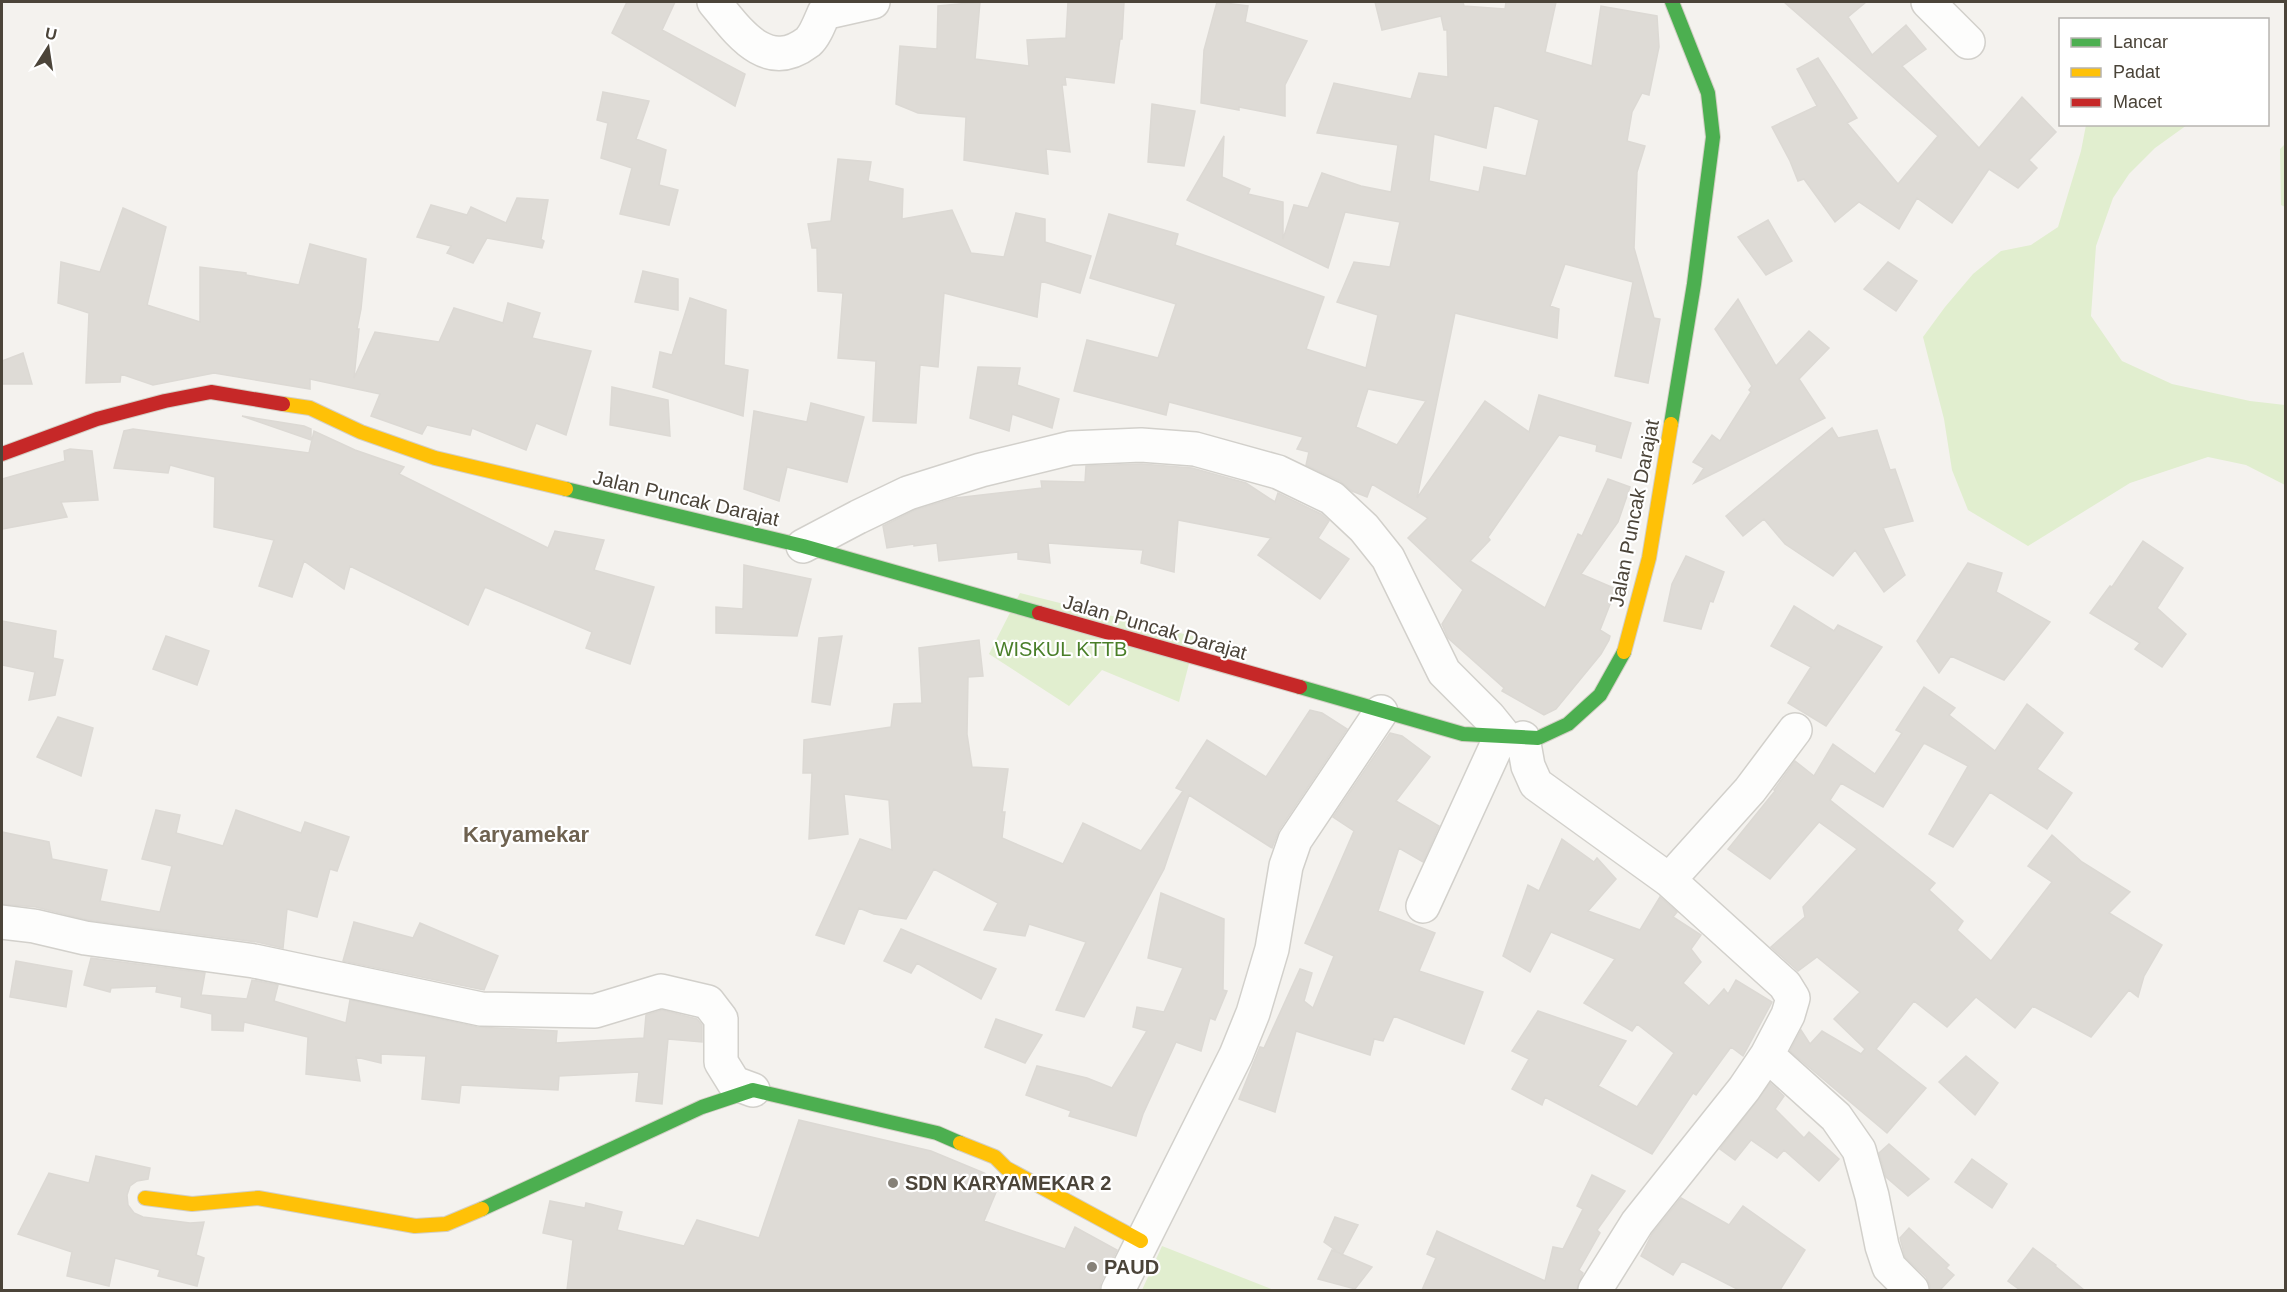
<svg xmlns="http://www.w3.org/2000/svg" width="2287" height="1292" font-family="Helvetica,sans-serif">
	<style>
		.green { fill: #e1eecf }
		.building { fill: #dedbd6; stroke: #dcd9d4; stroke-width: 1.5; fill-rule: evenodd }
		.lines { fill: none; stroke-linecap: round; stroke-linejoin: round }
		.street-casing { stroke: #d2d0cb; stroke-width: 36 }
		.fast-casing { stroke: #d3cfc5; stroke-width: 16 }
		.slow-casing { stroke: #d3cfc5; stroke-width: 16 }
		.jam-casing { stroke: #d3cfc5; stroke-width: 16 }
		.street { stroke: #fdfdfc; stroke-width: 33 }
		.fast { stroke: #4caf50; stroke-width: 14 }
		.slow { stroke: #ffc107; stroke-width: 14 }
		.jam { stroke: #c62828; stroke-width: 14 }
		.poi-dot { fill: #868178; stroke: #fff; stroke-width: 2 }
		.labels { text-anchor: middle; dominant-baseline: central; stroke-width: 4.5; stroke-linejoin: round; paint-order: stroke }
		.street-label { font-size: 20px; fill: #4b4439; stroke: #fff }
		.park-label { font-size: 20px; fill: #4a7f2a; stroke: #fff }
		.poi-label { font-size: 20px; font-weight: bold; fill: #4b4439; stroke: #fff; text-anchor: start }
		.quarter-label { font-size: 22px; font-weight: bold; fill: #6e6250; stroke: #fff }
	</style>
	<rect width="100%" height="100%" fill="#f4f2ee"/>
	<path class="green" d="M2086 125H2187L2155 148 2129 174 2113 198 2096 246 2091 316 2122 361 2172 384 2250 401 2285 405V485L2246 465 2208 457 2130 483 2028 546 1968 510 1952 470 1944 419 1923 337 1945 307 1973 274 2001 251 2031 245 2058 227 2081 151Z
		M2285 144V207L2281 205 2280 149Z
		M1020 593 1196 637 1179 702 1102 670 1069 706 989 654Z
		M1162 1246 1274 1290H1142Z"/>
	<path class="building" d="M627 2H675L662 30 745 74 735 106 612 33Z
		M980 2 975 59 1029 66 1027 40 1066 38 1068 2H1124L1122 39H1120L1114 83 1065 77 1066 85H1062L1070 152 1046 149 1048 174 964 160 966 117 918 113 896 104 900 46 937 49 938 6Z
		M1217 2 1248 6 1245 22 1307 41 1285 85V116L1239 107V110L1201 103 1204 50Z
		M1375 2H1463L1464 6 1505 9 1506 2H1556L1545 52 1592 66 1601 6 1657 16 1659 47 1649 95 1642 93 1632 112 1627 141 1645 146 1637 172 1634 248 1654 318 1660 319 1648 383 1615 376 1633 282 1565 264 1550 306 1559 309 1557 338 1455 313 1417 498 1485 401 1529 432 1539 395 1631 423 1621 458 1596 451 1597 445 1559 435 1488 537 1490 540 1470 561 1545 608 1578 534 1582 536 1608 479 1630 487 1618 522 1581 574 1616 589 1600 630 1610 636 1609 640 1601 654 1556 709 1544 715 1502 691 1504 688 1448 638 1442 624 1463 590 1408 538 1428 518 1372 484 1367 497 1352 491 1340 481 1306 465 1309 452 1297 449 1303 437 1169 402 1166 415 1074 391 1087 340 1158 358 1176 304 1090 278 1109 214 1178 234 1175 245 1324 297 1306 349 1366 368 1378 315 1337 302 1354 262 1390 267 1400 222 1345 212 1328 268 1187 200 1224 136 1222 177 1250 189 1248 194 1283 202V239L1294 205 1308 208 1322 173 1361 186 1391 192 1398 145 1317 133 1334 83 1411 99 1419 73 1448 77 1447 30H1444L1441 16 1382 30ZM1494 105 1539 120 1526 176 1484 167 1479 192 1429 181 1434 134 1486 148ZM1368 389 1426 401 1397 445 1356 427Z
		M1784 2H1866L1848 17 1872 55 1906 25 1926 49 1902 66 1979 148 2022 97 2056 132 2029 160 2037 168 2018 188 1989 169 1952 223 1917 198 1899 229 1859 202 1835 222 1804 179 1798 181 1790 161 1772 127 1817 106 1797 69 1818 58 1857 118 1847 123 1898 184 1938 136Z
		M603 92 649 101 636 139 666 150 659 185 678 190 669 225 620 214 632 168 601 158 608 123 597 120Z
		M1152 104 1195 111 1184 166 1148 162Z
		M838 159 871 162 868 181 903 189 902 219 952 210 971 253 1004 257 1016 213 1045 219V242L1091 256 1080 293 1041 281 1037 317 944 293 938 367 920 365 916 423 873 421 876 361 838 358 843 293 818 291 817 248H812L808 224 831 221Z
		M517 198 548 200 541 239 544 241 542 248 487 238 473 263 447 253 451 246 417 237 431 205 467 215 471 207 506 223Z
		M123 208 166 227 147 305 200 322V267L246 273V275L299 285 310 244 366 259 361 309 357 329H359L354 378 375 332 439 342 454 308 503 323 508 303 540 313 532 338 591 351 566 435 536 423 526 450 472 428 470 435 427 425 422 434 371 416 380 394 310 379V389L214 373 153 385 121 374 120 382 86 383 89 313 58 303 61 262 100 272Z
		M1768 220 1792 261 1766 275 1738 237Z
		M1888 262 1917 281 1896 311 1864 289Z
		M643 271 678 279V310L635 302Z
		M690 298 726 310 724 365 748 370 743 416 653 387 660 352 672 355Z
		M1738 299 1776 366 1809 331 1829 348 1799 379 1825 418 1694 483 1704 468 1693 462 1712 435 1720 441 1751 392 1749 390 1752 386 1715 329Z
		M23 353 32 384H2V361Z
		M978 367 1020 368 1017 385 1059 399 1052 428 1012 414 1009 431 970 418Z
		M612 387 668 400 670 436 610 425Z
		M811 403 864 417 847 482 787 467 779 501 744 489 754 411 807 422Z
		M242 416 304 426 311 429V440Z
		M1832 428 1838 438 1877 430 1890 470 1895 469 1913 521 1883 528 1905 575 1884 592 1855 550 1833 576 1785 544 1764 519 1743 536 1726 516Z
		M133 429 309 453 314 431 355 450 404 467 399 474 548 548 555 531 604 540 594 570 654 587 630 664 586 648 592 632 485 587 468 625 350 566 344 589 304 561 292 597 259 586 274 540 214 527 215 477 170 465 168 473 114 468 124 431Z
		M70 449 92 451 98 500 61 502 67 517 2 529V479L65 461 64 451Z
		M1141 464 1192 468 1246 483 1275 502 1278 493 1321 514 1329 521 1318 538 1349 559 1320 599 1258 555 1271 538 1178 520 1174 572 1141 563 1143 550 1048 543 1050 563 1018 559V552L939 561 937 543 914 546V544L887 548 883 526 915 510 955 498 1042 488 1041 481 1085 482 1086 466Z
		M2143 541 2183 568 2157 608 2186 634 2162 667 2135 649 2140 643 2090 613 2110 586 2112 587Z
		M1686 556 1724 572 1713 602 1710 601 1701 629 1664 621 1672 584Z
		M1968 563 2002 573 1996 592 2050 622 2004 680 1951 656 1939 673 1917 641Z
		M744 565 811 579 797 636 716 633V607L743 609Z
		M1794 606 1834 631 1838 625 1882 647 1826 726 1788 703 1811 667 1771 646Z
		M2 621 56 631 53 658 63 660 55 695 29 700 35 672 2 665Z
		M166 636 209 651 197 685 153 669Z
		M842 636 830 705 812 702 819 638Z
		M979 640 983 676 968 677 967 734 972 767 1008 769 1002 812H1005L1002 838 1063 864 1083 823 1141 851 1183 791 1176 788 1207 740 1266 777 1310 710 1322 713 1347 729 1279 830 1272 848 1189 795 1164 869 1084 1017 1056 1010 1086 942 1029 924 1025 936 984 930 998 903 934 869 906 919 874 914 859 908 844 944 816 935 860 839 892 850 889 800 844 794 848 834 809 839 812 773H803L804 740 891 727 894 704 922 703 919 648Z
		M1924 687 1955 708 1949 715 1995 751 2027 704 2063 733 2037 769 2072 793 2047 829 1990 792 1953 847 1929 834 1968 766 1924 743 1883 807 1841 783 1830 800 1935 883 1929 890 1963 921 1957 930 1991 961 2052 882 2028 866 2052 835 2082 862 2130 892 2109 913 2162 945 2144 976 2138 997 2129 990 2091 1037 2033 1006 2015 1028 1976 997 1947 1027 1914 1001 1876 1049 1926 1088 1887 1133 1790 1051 1801 1030 1810 1044 1822 1031 1861 1054 1865 1049 1834 1019 1860 992 1817 957 1798 971 1771 947 1805 917 1803 907 1857 849 1819 822 1770 879 1728 849 1775 791 1774 790 1795 761 1814 776 1833 744 1875 774 1902 733 1896 730Z
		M58 717 93 728 81 776 37 757Z
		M1390 733 1402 736 1430 757 1396 801 1439 826 1423 862 1399 848 1378 911 1435 933 1419 971 1483 992 1464 1044 1394 1016 1383 1041 1374 1039 1370 1055 1296 1031 1275 1112 1239 1099 1260 1047 1264 1048 1300 969 1312 973 1304 1001 1313 1008 1334 956 1305 943 1354 831 1333 817Z
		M156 810 180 815 176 833 223 846 236 810 301 833 305 822 349 837 337 871 330 869 317 917 287 909 283 948 257 942 88 920 36 907 2 904V832L49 842 52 859 107 870 100 901 160 912 172 866 142 859Z
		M1562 839 1594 862 1597 858 1616 879 1588 911 1640 930 1660 897 1677 912 1673 917 1701 935 1691 949 1701 962 1683 983 1709 1006 1724 989 1728 994 1736 980 1772 1002 1743 1056 1731 1047 1696 1095 1693 1093 1652 1154 1545 1097 1542 1105 1512 1089 1529 1059 1512 1051 1538 1011 1626 1041 1598 1086 1637 1107 1674 1053 1637 1024 1632 1031 1584 1003 1615 959 1551 932 1530 972 1503 956 1528 885 1539 891Z
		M1161 893 1224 919 1223 990 1227 991 1215 1020 1210 1018 1201 1051 1176 1042 1143 1114 1136 1136 1069 1116 1071 1111 1026 1095 1037 1066 1087 1078 1112 1088 1147 1031 1133 1027 1137 1007 1164 1012 1183 968 1148 958Z
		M354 922 413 938 420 923 498 956 484 990 343 961Z
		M901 929 996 969 981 999 917 963 911 973 884 961Z
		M91 958 205 973 201 995 247 999 252 980 278 985 274 1001 346 1023 350 1000 477 1027 557 1031 556 1043 644 1038 646 1015 662 1010 697 1019 702 1025V1042L668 1039 662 1104 636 1101 639 1072 559 1076 558 1090 461 1085 459 1103 422 1099 426 1056 381 1054V1063L356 1057 360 1081 306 1074 308 1037 244 1022 243 1031 212 1030V1014L181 1007 182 997 156 992 157 986 111 988 110 992 84 985Z
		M16 961 72 971 66 1007 10 997Z
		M996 1019 1042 1035 1025 1063 985 1047Z
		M1966 1056 1998 1083 1975 1115 1939 1082Z
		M1770 1083 1784 1096 1775 1109 1804 1138 1809 1132 1839 1159 1819 1181 1784 1150 1777 1158 1751 1140 1735 1160 1720 1149Z
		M799 1120 931 1151 984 1173 999 1185 984 1221 1065 1249 1075 1227 1117 1250 1101 1282 1099 1290H567L573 1240 543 1233 550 1201 585 1208 586 1203 622 1212 617 1230 684 1246 697 1220 759 1238Z
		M1889 1144 1929 1179 1908 1196 1886 1177 1879 1153Z
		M96 1156 150 1168 148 1179 137 1181 130 1186 127 1195 128 1205 134 1213 143 1217 190 1223 204 1222 196 1255 204 1258 197 1286 158 1276 160 1270 115 1258 109 1286 67 1276 72 1252 18 1234 49 1173 89 1183Z
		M1972 1159 2007 1184 1992 1208 1955 1182Z
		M1592 1175 1625 1191 1597 1230 1600 1233 1579 1270 1583 1273 1576 1290H1422L1436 1258 1427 1254 1437 1231 1545 1281 1553 1247 1563 1249 1583 1209 1577 1206Z
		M1681 1198 1729 1225 1743 1206 1805 1250 1780 1290H1739L1682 1261 1673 1275 1641 1256 1652 1234Z
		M1335 1217 1358 1225 1342 1255 1324 1242Z
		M1909 1228 1949 1265 1946 1268 1954 1275 1940 1290H1930V1285L1926 1277 1905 1257 1900 1238Z
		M2033 1248 2056 1265 2055 1266 2084 1290H2020L2008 1281Z
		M1332 1250 1372 1267 1355 1289 1318 1279Z"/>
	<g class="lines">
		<defs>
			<path id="street" d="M714 2C738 31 766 74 808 42 815 36 820 22 824 13L873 2
				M1928 2 1968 42
				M803 546 858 517 908 493 981 470 1071 448 1141 445 1195 449 1278 472 1332 498 1364 528 1388 558 1444 672 1489 717 1506 738
				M1523 738 1528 766 1536 784 1669 880 1785 985 1793 998 1788 1015 1767 1055 1744 1089 1637 1223 1595 1290
				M1669 880 1750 790 1795 730
				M1423 906 1500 738
				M2 922 34 926 85 938 254 961 481 1009 595 1011 661 991 708 1002 721 1019V1062L734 1083 753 1090
				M1767 1055 1836 1117 1859 1150 1872 1196 1882 1246 1889 1267 1912 1290
				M1118 1290 1236 1055 1253 1013 1272 949 1286 866 1295 840 1381 712"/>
			<path id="fast" d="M1671 424 1694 284 1713 137 1708 93 1672 2
				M566 489 803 546 1039 613
				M1300 687 1463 734 1538 738 1568 724 1600 695 1624 652
				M482 1209 702 1107 753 1090 937 1133 960 1143"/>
			<path id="slow" d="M283 404 310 408 361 432 435 458 566 489
				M1624 652 1649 558 1671 424
				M960 1143 995 1157 1006 1168 1141 1241
				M145 1198 192 1204 258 1198 415 1226 446 1224 482 1209"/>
			<path id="jam" d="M2 454 97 419 165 401 211 392 283 404
				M1039 613 1300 687"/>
		</defs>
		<use href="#street" class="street-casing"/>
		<use href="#fast" class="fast-casing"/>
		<use href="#slow" class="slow-casing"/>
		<use href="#jam" class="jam-casing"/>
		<use href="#street" class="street"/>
		<use href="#fast" class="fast"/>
		<use href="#slow" class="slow"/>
		<use href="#jam" class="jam"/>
	</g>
	<g class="poi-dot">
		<circle cx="893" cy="1183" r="6"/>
		<circle cx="1092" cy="1267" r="6"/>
	</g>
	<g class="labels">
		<g class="street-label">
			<text transform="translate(686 498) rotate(13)">Jalan Puncak Darajat</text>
			<text transform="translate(1634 513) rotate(-79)">Jalan Puncak Darajat</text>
			<text transform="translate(1155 627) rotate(16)">Jalan Puncak Darajat</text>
		</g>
		<g class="park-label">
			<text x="1061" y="649">WISKUL KTTB</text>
		</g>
		<g class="poi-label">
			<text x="905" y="1183">SDN KARYAMEKAR 2</text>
			<text x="1104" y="1267">PAUD</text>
		</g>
		<g class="quarter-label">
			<text x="526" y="834">Karyamekar</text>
		</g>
	</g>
	<rect width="2287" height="1292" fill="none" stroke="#4b4439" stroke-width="6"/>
	<rect x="2059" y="18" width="210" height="108" fill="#ffffff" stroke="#b7b4b0" stroke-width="1.5"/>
	<rect x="2071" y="38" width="30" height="9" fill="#4caf50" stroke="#b7b4b0" stroke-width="1.5"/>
	<text x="2113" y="48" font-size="18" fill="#4b4439">Lancar</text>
	<rect x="2071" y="68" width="30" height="9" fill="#ffc107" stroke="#b7b4b0" stroke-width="1.5"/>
	<text x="2113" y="78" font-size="18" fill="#4b4439">Padat</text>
	<rect x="2071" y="98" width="30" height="9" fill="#c62828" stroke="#b7b4b0" stroke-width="1.5"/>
	<text x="2113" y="108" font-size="18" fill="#4b4439">Macet</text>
	<g transform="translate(48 48) rotate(12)" stroke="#ffffff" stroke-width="4.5" paint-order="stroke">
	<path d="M0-4.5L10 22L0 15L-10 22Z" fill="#4b4439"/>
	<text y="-9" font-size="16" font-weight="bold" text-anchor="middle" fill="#4b4439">U</text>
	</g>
</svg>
